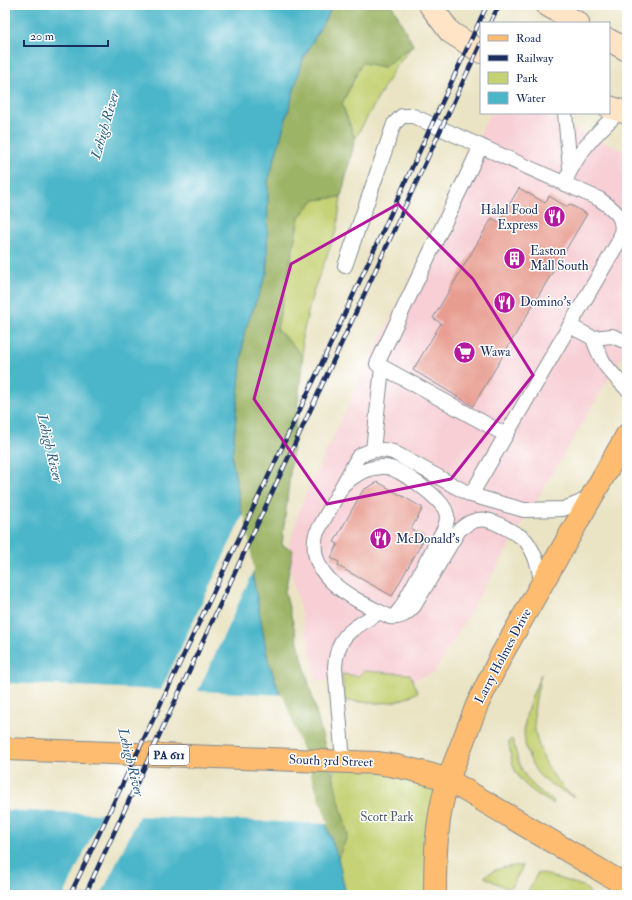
<svg xmlns="http://www.w3.org/2000/svg" width="632" height="900" font-family="'IM FELL Double Pica',serif">
	<style>
		.built { fill: #f7cfd4 }
		.green { fill: #c5d274; stroke: #708069 }
		.forest { fill: #9cb466; stroke: #5c7262 }
		.water { fill: #4cb6c9; stroke: #347294 }
		.pier { fill: #eae4c4 }
		.building { fill: #e89d91 }
		.lines { fill: none; stroke-linecap: round; stroke-linejoin: round }
		.lane-casing { stroke: #828a91; stroke-width: 16 }
		.secondary-casing { stroke: #828a91; stroke-width: 24 }
		.primary-casing { stroke: #828a91; stroke-width: 24 }
		.highway-casing { stroke: #828a91; stroke-width: 24 }
		.lane { stroke: #fff; stroke-width: 14 }
		.secondary { stroke: #ffe4c6; stroke-width: 22 }
		.primary { stroke: #febc70; stroke-width: 22 }
		.highway { stroke: #febc70; stroke-width: 22 }
		.rail-casing { stroke: #1b2f5e; stroke-width: 4.5 }
		.rail { stroke: #fff; stroke-width: 3; stroke-dasharray: 9; stroke-linecap: butt }
		.marked { fill: none; stroke: #b5179e; stroke-width: 3; stroke-linejoin: round }
		.labels { text-anchor: middle; dominant-baseline: central; stroke-width: 3; stroke-linejoin: round; paint-order: stroke }
		.shield { fill: #fff; stroke: #5f6d8e; stroke-width: 1 }
		.shield-label { font-size: 12px; font-weight: bold; fill: #1b2f5e }
		.poi-label { font-size: 13px; fill: #1b2f5e; stroke: #fff; text-anchor: start }
		.street-label { font-size: 13px; fill: #1b2f5e; stroke: #fff }
		.park-label { font-size: 13px; fill: #4e6065; stroke: #fff }
		.water-label { font-size: 14px; font-style: italic; fill: #2c5e83; stroke: #fff }
	</style>
	<rect width="100%" height="100%" fill="#fff"/>
	<filter id="ink" filterUnits="userSpaceOnUse"><feTurbulence type="fractalNoise" baseFrequency=".025" numOctaves="2"/><feDisplacementMap in="SourceGraphic" scale="8" xChannelSelector="R" yChannelSelector="G"/><feConvolveMatrix kernelMatrix="1 2 1 2 8 2 1 2 1" color-interpolation-filters="sRGB"/></filter>
	<filter id="wash" filterUnits="userSpaceOnUse"><feTurbulence type="fractalNoise" baseFrequency=".012" numOctaves="4" result="noise"/><feDisplacementMap in="SourceGraphic" scale="16" xChannelSelector="R" yChannelSelector="G"/><feGaussianBlur stdDeviation="0.9" result="paint"/><feColorMatrix in="noise" values="0 0 0 0 0 0 0 0 0 0 0 0 0 0 0 0 0 1.4 0 .05"/><feComposite in="paint" operator="in"/></filter>
	<g filter="url(#wash)">
		<rect width="100%" height="100%" fill="#eae4c4"/>
		<path class="built" d="M490 113H537L627 152V348L434 673 395 686 317 680 287 553 301 504Z"/>
		<path class="green" d="M413 45 395 68 355 139 342 104 362 62 384 67Z
			M341 197 337 229 313 292 302 337 303 356 277 329 299 217 314 200Z
			M364 671 410 674 418 692C391 708 374 702 345 701L342 674 358 676Z
			M541 674C539 684 536 695 535 705 530 738 547 777 574 797 562 791 550 785 540 776 535 771 532 763 529 757 517 728 530 701 541 674Z
			M511 739 513 740C520 773 526 783 554 801L553 804C523 786 511 777 509 741Z
			M333 761 448 780 435 895H346L338 858Z
			M519 866H523L512 886 506 888 484 877C495 869 505 866 519 866Z
			M538 872 583 886 588 890 591 895H528L527 893Z"/>
		<path class="forest" d="M333 5H392L413 45 384 67 362 63 342 104 355 139 341 197 314 200 299 217 277 329 303 356 282 545 293 550 285 592 348 835 338 858 268 660 232 458 244 333 267 273 268 182 303 59Z"/>
		<path class="water" d="M5 5H333L303 59 268 182 267 273 244 333 232 458 268 660 338 858 346 895H5Z"/>
		<path class="pier" d="M244 513 254 570 198 691 283 695 328 824 139 816 101 895H64L102 814 5 810V683L161 690Z"/>
		<g id="blocks">
			<path class="building" d="M519 188 545 203 549 196 567 207 569 204 587 214 473 406 413 370 441 323 433 318 492 218 499 222Z
				M378 482 423 508 411 529 425 537 392 596 338 566 339 562 331 558 338 544 334 542 363 490Z"/>
		</g>
	</g>
	<g filter="url(#ink)">
		<use href="#blocks" fill-opacity="0" stroke="#828a91" stroke-width="1"/>
		<g class="lines">
			<defs>
				<path id="lane" d="M565 113 570 168
					M481 146 377 364 506 435
					M564 184C577 152 596 133 620 111
					M345 266 394 124 402 116H413L599 199C617 211 627 219 619 241L471 495
					M570 326 593 338 612 336 627 342
					M593 338C602 365 608 369 627 389
					M373 450 382 368
					M345 483C357 474 369 466 385 467 398 467 442 498 446 512 448 517 447 521 445 527L401 608 394 617
					M542 584C539 569 536 554 526 541 523 537 516 534 511 531 490 519 479 513 459 530L414 606C407 614 401 618 390 617 358 601 305 579 316 534L358 457C369 449 380 448 393 452L471 495 524 510 563 509 579 503 592 495
					M343 761 335 667C337 633 354 628 380 612"/>
				<path id="secondary" d="M430 5 450 32 481 52
					M547 5 578 23
					M609 40 627 50
					M609 107 627 113"/>
				<path id="primary" d="M627 435 502 654 477 705 448 780 627 886"/>
				<path id="highway" d="M5 749 377 763C401 766 424 772 448 780 436 818 435 856 435 895"/>
			</defs>
			<use href="#lane" class="lane-casing"/>
			<use href="#secondary" class="secondary-casing"/>
			<use href="#primary" class="primary-casing"/>
			<use href="#highway" class="highway-casing"/>
			<use href="#lane" class="lane"/>
			<use href="#secondary" class="secondary"/>
			<use href="#primary" class="primary"/>
			<use href="#highway" class="highway"/>
			<defs>
				<path id="rail" d="M490 23 499 5
					M70 895 320 367 487 5
					M85 895 481 43"/>
			</defs>
			<use href="#rail" class="rail-casing"/>
			<use href="#rail" class="rail"/>
		</g>
	</g>
	<path class="marked" d="M398 204 473 279 533 375 451 479 327 504 254 399 291 264Z"/>
	<defs>
		<symbol id="restaurant-disc" viewBox="-11 -11 22 22"><circle r="9.5" fill="#b5179e" stroke="#fff"/><path d="M-5-6h1v4h1v-4h1v4h1v-4h1v5L-1.5 .5V6h-2V.5L-5-1ZM5-6V6H3V1.5H1.5Q1.5-4 5-6Z" fill="#fff"/></symbol>
		<symbol id="building-disc" viewBox="-11 -11 22 22"><circle r="9.5" fill="#b5179e" stroke="#fff"/><path d="M-4-6H4V6H1V3H-1V6H-4ZM-2.5-4.3h1.7v1.8h-1.7ZM.8-4.3h1.7v1.8H.8ZM-2.5-1h1.7V.8h-1.7ZM.8-1h1.7V.8H.8Z" fill="#fff"/></symbol>
		<symbol id="supermarket-disc" viewBox="-11 -11 22 22"><circle r="9.5" fill="#b5179e" stroke="#fff"/><path d="M-6-5.5h2.5l.6 2H6L4.5 2H-2.5L-4.4-4H-6ZM-1.5 3.2a1.3 1.3 0 1 0 .1 0ZM3 3.2a1.3 1.3 0 1 0 .1 0Z" fill="#fff"/></symbol>
	</defs>
	<g fill-rule="evenodd">
		<use href="#restaurant-disc" x="542" y="204" width="25" height="25"/>
		<use href="#building-disc" x="502" y="246" width="25" height="25"/>
		<use href="#restaurant-disc" x="492" y="290" width="25" height="25"/>
		<use href="#supermarket-disc" x="452" y="340" width="25" height="25"/>
		<use href="#restaurant-disc" x="368" y="526" width="25" height="25"/>
	</g>
	<g class="labels">
		<rect class="shield" x="149" y="745" width="40" height="20" rx="3"/>
		<g class="shield-label">
			<text x="169" y="755">PA 611</text>
		</g>
		<g class="poi-label">
			<text x="538" y="210" text-anchor="end">Halal Food<tspan x="538" dy="15">Express</tspan></text>
			<text x="530" y="251">Easton<tspan x="530" dy="15">Mall South</tspan></text>
			<text x="520" y="302">Domino's</text>
			<text x="480" y="352">Wawa</text>
			<text x="396" y="539">McDonald's</text>
		</g>
		<g class="street-label">
			<text transform="translate(503 656) rotate(-62)">Larry Holmes Drive</text>
			<text transform="translate(331 761) rotate(2)">South 3rd Street</text>
		</g>
		<g class="park-label">
			<text x="387" y="817">Scott Park</text>
		</g>
		<g class="water-label">
			<text transform="translate(105 125) rotate(-74)">Lehigh River</text>
			<text transform="translate(50 448) rotate(76)">Lehigh River</text>
			<text transform="translate(131 762) rotate(76)">Lehigh River</text>
		</g>
	</g>
	<rect width="632" height="900" fill="none" stroke="#fff" stroke-width="20"/>
	<rect x="480" y="22" width="130" height="92" fill="#ffffff" stroke="#a4acbf"/>
	<rect x="488" y="35" width="20" height="6" fill="#febc70" stroke="#a4acbf"/>
	<text x="516" y="42" font-size="12" fill="#1b2f5e">Road</text>
	<rect x="488" y="55" width="20" height="6" fill="#1b2f5e" stroke="#a4acbf"/>
	<text x="516" y="62" font-size="12" fill="#1b2f5e">Railway</text>
	<rect x="488" y="72" width="20" height="12" fill="#c5d274" stroke="#a4acbf"/>
	<text x="516" y="82" font-size="12" fill="#1b2f5e">Park</text>
	<rect x="488" y="92" width="20" height="12" fill="#4cb6c9" stroke="#a4acbf"/>
	<text x="516" y="102" font-size="12" fill="#1b2f5e">Water</text>
	<path d="M24 40v6h84v-6" fill="none" stroke="#1b2f5e" stroke-width="2"/>
	<text x="30" y="40" font-size="12" fill="#1b2f5e" stroke="#ffffff" stroke-width="3" paint-order="stroke">20 m</text>
</svg>
